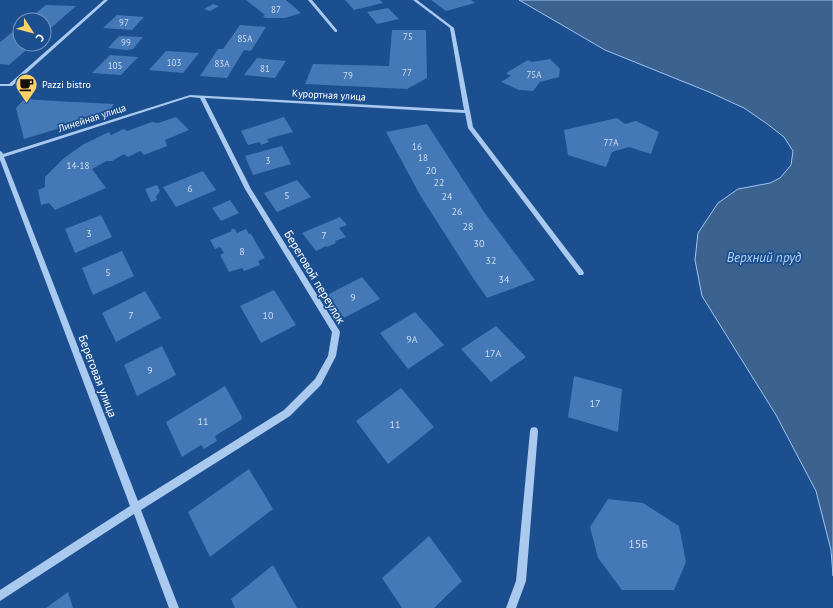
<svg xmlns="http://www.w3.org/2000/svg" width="833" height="608" font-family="'PT Sans',sans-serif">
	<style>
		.water { fill: #3c6290; stroke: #9cc4f0 }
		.building { fill: #4478b7 }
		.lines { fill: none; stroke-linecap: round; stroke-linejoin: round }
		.minor { fill: #a9c9ee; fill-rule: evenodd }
		.labels { text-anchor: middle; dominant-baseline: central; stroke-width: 3.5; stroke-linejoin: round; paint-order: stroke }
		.far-number-label { font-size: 9px; fill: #d0dded }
		.far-poi-label { font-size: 10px; fill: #fff; stroke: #1b4f8f; text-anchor: start }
		.far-street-label { font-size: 10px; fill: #fff; stroke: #1b4f8f }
		.number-label { font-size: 10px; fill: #d0dded }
		.street-label { font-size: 12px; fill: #fff; stroke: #1b4f8f }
		.near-number-label { font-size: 12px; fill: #d0dded }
		.water-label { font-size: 13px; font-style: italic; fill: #b5d3f5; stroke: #1b4f8f }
	</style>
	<rect width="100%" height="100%" fill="#1b4f8f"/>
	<path class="water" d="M519 0H833V576L831 550 816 491 776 415 702 296 695 260 698 233 718 203 738 189 770 183 780 178 791 165 793 151 784 137 766 123 744 108 709 92 605 50Z"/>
	<path class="building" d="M246 0H286L301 13 285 18H265L263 16 265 15Z
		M345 0H380L383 3 354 10Z
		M431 0H471L475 3 446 11Z
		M213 4 219 6 210 11 204 9Z
		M46 5 76 6 44 34V20H27Z
		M388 8 399 19 377 24 367 12Z
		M117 15 144 17 132 30 103 28Z
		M240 25 266 27 251 51 244 50 227 78 200 76 218 49H223Z
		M20 26V44H33L9 65 0 64V42Z
		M392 30H426L427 78 407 89 305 84 313 64 389 66 388 73 389 66Z
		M119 36 143 37 133 49 127 50 108 48Z
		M166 51 199 53 183 73 149 70Z
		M110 55 138 57 121 75 92 73Z
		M257 58 286 61 275 78 244 75Z
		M550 59 560 69 559 77 540 82 533 91 519 90 501 82 511 76 506 73 528 60 532 62Z
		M24 99 55 101 114 104 107 114 24 139 16 108Z
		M176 117 189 130 165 140 167 146 144 155 140 151 128 157 124 154 112 161H106L92 169 106 188 55 210 49 203 41 205 38 190 45 187V177L64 158 84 144 109 132 111 135 124 129 127 131 152 122 158 123Z
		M284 117 293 132 267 139 269 142 261 145 260 142 248 145 241 131Z
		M617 118 625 124 636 121 659 132 651 154 629 147 612 152 606 167 568 155 564 130Z
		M427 124 484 212 535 280 487 298 473 278 420 195 386 132Z
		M282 146 291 164 253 175 245 156Z
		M203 171 216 190 176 207 163 187Z
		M297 180 311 197 277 212 264 193Z
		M157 185 160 191 156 197 157 200 151 202 145 189Z
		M230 200 239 213 221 221 212 208Z
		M101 215 112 237 75 253 65 229Z
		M340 217 347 225 339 228 346 237 335 241 336 243 327 247 326 246 316 251 302 233Z
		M231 229H235L237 233 246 229 249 234H251L265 258 258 261 260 265 244 271 242 268 229 272 220 255 224 253 220 247 215 249 210 240 232 231Z
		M122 251 134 276 93 295 82 268Z
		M362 277 380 299 344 318 327 295Z
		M274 290 296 325 261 343 240 306Z
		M145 291 161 318 116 342 102 313Z
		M415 312 444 345 408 369 380 333Z
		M496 326 526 357 491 382 461 349Z
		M162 346 176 375 137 396 124 365Z
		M574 376 622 389 618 432 568 417Z
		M225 386 242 417 241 420 215 436 217 441 204 449 201 445 182 457 166 422Z
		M401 388 434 427 388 464 356 421Z
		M249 469 273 509 210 557 188 512Z
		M608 499 643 503 679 526 686 562 674 590H622L598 558 590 527Z
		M429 536 462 581 434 608H402L382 578Z
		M273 565 297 608H235L231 599Z
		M68 592 73 608H46Z"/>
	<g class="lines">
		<path class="minor" d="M104 0H108L12 86H0V84H9Z
			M308 0H312L337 30V32H335Z
			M413 0H417L454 28 473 127 583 271 584 273 583 275H579L468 128 465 113 205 98 251 189 339 330 340 332 336 356 321 385 290 416 141 510 179 608H169L134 514 0 601V590L130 506 0 160V151L2 152 3 154 190 95 464 110 450 28ZM190 97 200 98 245 189 332 332 328 356 315 379 284 410 138 501 4 157Z
			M534 427 537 428 538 431 526 581 516 608H506L516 581 530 431 531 428Z"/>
	</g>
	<defs>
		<symbol id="cafe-pin" viewBox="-11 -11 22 30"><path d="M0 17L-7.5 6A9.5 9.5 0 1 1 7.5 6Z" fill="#ffd166" stroke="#1b4f8f"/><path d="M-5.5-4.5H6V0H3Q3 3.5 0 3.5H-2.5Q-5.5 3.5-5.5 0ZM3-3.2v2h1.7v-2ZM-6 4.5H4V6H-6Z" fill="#111"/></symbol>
	</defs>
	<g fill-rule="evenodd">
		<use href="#cafe-pin" x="14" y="72" width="25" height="34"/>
	</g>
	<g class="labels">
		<g class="far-number-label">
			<text x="276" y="9">87</text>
			<text x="124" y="22">97</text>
			<text x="408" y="36">75</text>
			<text x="245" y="38">85А</text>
			<text x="126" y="42">99</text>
			<text x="174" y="62">103</text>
			<text x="222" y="63">83А</text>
			<text x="115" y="65">105</text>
			<text x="265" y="68">81</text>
			<text x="407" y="72">77</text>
			<text x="534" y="74">75А</text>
			<text x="348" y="75">79</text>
			<text x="611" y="142">77А</text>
			<text x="417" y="146">16</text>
			<text x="423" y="157">18</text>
			<text x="268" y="160">3</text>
			<text x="78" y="165">14-18</text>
		</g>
		<g class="far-poi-label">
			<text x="42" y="84">Pazzi bistro</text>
		</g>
		<g class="far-street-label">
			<text transform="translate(329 95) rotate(3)">Курортная улица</text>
			<text transform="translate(92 118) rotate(-18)">Линейная улица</text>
		</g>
		<g class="number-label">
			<text x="431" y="170">20</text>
			<text x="439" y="182">22</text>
			<text x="190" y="188">6</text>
			<text x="287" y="195">5</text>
			<text x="447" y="196">24</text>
			<text x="457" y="211">26</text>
			<text x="468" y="226">28</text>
			<text x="89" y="233">3</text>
			<text x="324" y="235">7</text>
			<text x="479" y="243">30</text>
			<text x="242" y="251">8</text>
			<text x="491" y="260">32</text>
			<text x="108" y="272">5</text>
			<text x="504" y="279">34</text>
			<text x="353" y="297">9</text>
			<text x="131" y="315">7</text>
			<text x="268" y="315">10</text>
			<text x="412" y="339">9А</text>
			<text x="493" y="353">17А</text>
			<text x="150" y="370">9</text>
			<text x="595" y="403">17</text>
			<text x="203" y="421">11</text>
			<text x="395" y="424">11</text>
		</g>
		<g class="street-label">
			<text transform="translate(315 277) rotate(59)">Береговой переулок</text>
			<text transform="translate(98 376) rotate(69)">Береговая улица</text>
		</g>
		<g class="near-number-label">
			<text x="638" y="543">15Б</text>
		</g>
		<g class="water-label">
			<text x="764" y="257">Верхний пруд</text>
		</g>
	</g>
	<g transform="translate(32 32) rotate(126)"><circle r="19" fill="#1b4f8f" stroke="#7695bc"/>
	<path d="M0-3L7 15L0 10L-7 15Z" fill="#ffd166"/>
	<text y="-6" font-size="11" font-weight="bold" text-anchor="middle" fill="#ffffff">С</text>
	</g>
</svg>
